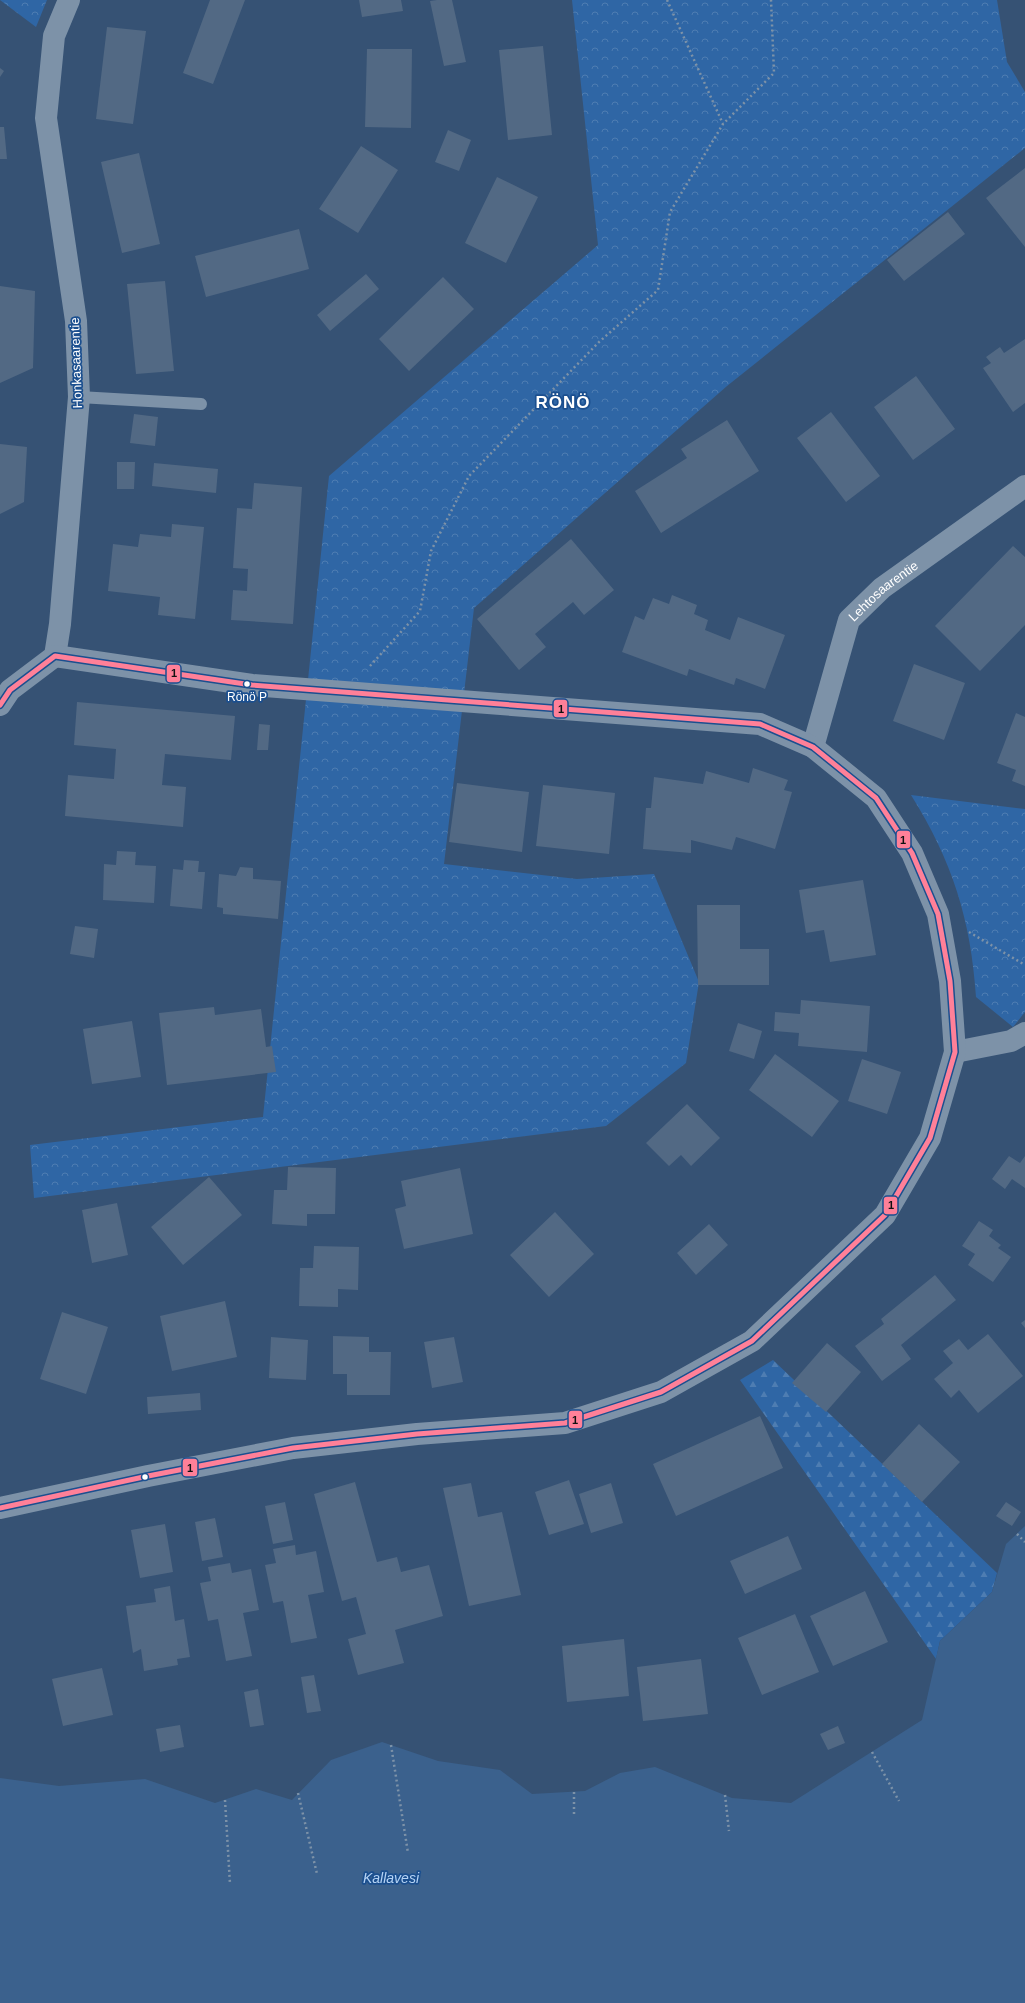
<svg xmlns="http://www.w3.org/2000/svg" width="1025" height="2003" font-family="Helvetica,sans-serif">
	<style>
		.forest { fill: url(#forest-firs) }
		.park { fill: url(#park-crowns) }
		.water { fill: #3b618d }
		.building { fill: #526984 }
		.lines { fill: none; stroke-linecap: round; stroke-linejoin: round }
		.path { stroke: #7d92a8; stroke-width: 2.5; stroke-dasharray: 2 3; stroke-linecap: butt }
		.lane { stroke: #7d92a8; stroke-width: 12 }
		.street { stroke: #7d92a8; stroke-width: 22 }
		.bus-1-casing { stroke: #1b4f8f; stroke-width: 8 }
		.bus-1 { stroke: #ff8098; stroke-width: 5 }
		.bus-dot { fill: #fff; stroke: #1b4f8f; stroke-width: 1.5 }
		.labels { text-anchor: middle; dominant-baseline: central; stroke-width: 3.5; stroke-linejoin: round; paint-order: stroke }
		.bus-label { font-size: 12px; fill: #fff; stroke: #1b4f8f }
		.street-label { font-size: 13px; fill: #fff; stroke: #1b4f8f }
		.water-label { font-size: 14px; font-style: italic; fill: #b5d3f5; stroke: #1b4f8f }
		.district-label { font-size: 17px; font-weight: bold; letter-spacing: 1px; fill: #fff; stroke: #1b4f8f }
		.line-badge { stroke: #1b4f8f; stroke-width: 1.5 }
		.pale-badge-label { font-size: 11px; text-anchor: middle; font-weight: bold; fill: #111 }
	</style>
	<defs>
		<pattern id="forest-firs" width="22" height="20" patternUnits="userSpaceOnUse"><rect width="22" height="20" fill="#2f66a5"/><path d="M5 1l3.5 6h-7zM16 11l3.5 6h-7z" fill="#4e7db2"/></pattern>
		<pattern id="park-crowns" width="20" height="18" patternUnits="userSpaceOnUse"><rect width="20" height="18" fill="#2f66a5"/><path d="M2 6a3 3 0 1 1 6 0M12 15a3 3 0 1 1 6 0" fill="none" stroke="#4e7db2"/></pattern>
	</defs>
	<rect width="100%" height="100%" fill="#365274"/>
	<path class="forest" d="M773 1360 997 1573 992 1592 940 1641 936 1659 740 1380Z"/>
	<path class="park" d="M0 0H47L36 27Z
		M572 0H997L1007 62 1025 92V148L727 386 474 608 444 864 577 879 654 874 699 982 686 1063 606 1126 34 1198 30 1145 263 1117 329 476 598 245Z
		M911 795 1025 809V1012L1013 1027 976 997C971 920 952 860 911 795Z"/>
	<path class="water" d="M1025 1526V2003H0V1778L59 1786 145 1779 215 1803 256 1789 292 1800 331 1760 382 1742 438 1761 500 1770 532 1794 585 1791 620 1773 655 1767 732 1798 791 1803 922 1720 940 1641 992 1592 1006 1544Z"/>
	<path class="building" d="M210 0H245L213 84 183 73Z
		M359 0H401L403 11 362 17Z
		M437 0H452L466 62 444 66 430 1Z
		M107 27 146 31 133 124 96 119Z
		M543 46 552 135 508 140 499 50Z
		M367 49H412L411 128 365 127Z
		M0 68 4 71 0 77Z
		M0 127H4L7 159H0Z
		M448 130 471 140 459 171 435 162Z
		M361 146 398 170 358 233 319 209Z
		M139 153 160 244 122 253 101 162Z
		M1025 168V247L986 198Z
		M497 177 538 197 506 263 465 243Z
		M948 212 965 234 904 281 887 260Z
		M299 229 309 269 206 297 195 256Z
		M366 274 379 289 330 331 317 315Z
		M443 277 474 309 409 371 379 339Z
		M165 281 174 371 136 374 127 284Z
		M0 286 35 291 33 368 0 383Z
		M1025 339V403L1013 412 983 368 991 363 986 357 1000 347 1004 353Z
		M916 376 955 429 913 460 874 407Z
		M831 412 880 476 846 502 797 438Z
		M134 414 158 417 155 446 130 443Z
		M727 420 759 471 661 533 635 491 687 458 681 449Z
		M0 444 27 447 24 502 0 514Z
		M117 462H135L134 489H117Z
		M154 463 218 469 216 493 152 486Z
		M254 483 302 487 293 624 231 620 233 590 247 591 248 569 233 568 237 508 252 509Z
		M172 524 204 527 195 619 158 615 160 597 108 591 113 544 138 547 140 534 171 537Z
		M571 539 614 590 584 615 573 602 535 634 546 647 519 670 477 619Z
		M1013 546 1025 557V625L980 671 935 626Z
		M672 595 697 605 694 614 708 620 705 630 730 640 738 617 785 635 765 689 736 678 734 685 689 669 687 676 622 652 635 616 644 620 653 598 669 604Z
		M914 664 965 683 944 740 893 721Z
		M77 702 235 716 231 760 165 754 162 785 186 787 183 827 65 816 68 775 114 779 116 749 74 745Z
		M1016 713 1025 717V786L1012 781 1016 770 997 763Z
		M259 724 270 725 268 750H257Z
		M753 768 788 780 784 790 792 792 775 849 736 837 732 850 691 840V853L643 849 646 808H651L654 777 703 784 706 771 749 783Z
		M457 783 529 792 522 852 449 842Z
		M543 785 615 793 609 854 536 846Z
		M117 851 136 852 135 865 156 866 154 903 103 900 104 864 116 865Z
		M184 860 199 861 198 872H205L202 909 170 906 173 869 183 870Z
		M240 867 253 868V879L281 881 278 919 223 914V908L217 907 219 874 236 876Z
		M863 880 876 955 830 962 824 930 806 933 799 890Z
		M697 905H740V949H769V985H698Z
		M75 926 98 929 94 958 70 954Z
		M801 1000 870 1006 867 1052 798 1046 799 1033 774 1031 775 1012 800 1014Z
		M214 1007 215 1015 261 1009 266 1047 272 1046 276 1072 167 1085 159 1013Z
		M132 1021 141 1077 92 1084 83 1029Z
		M738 1023 762 1031 754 1059 729 1051Z
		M775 1054 839 1101 812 1137 749 1090Z
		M862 1059 901 1072 887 1114 848 1101Z
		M687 1104 720 1138 691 1166 681 1155 669 1166 646 1143Z
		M1009 1156 1020 1163 1025 1156V1188L1012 1179 1005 1189 992 1179Z
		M288 1167 336 1168 335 1214H307V1226L272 1224 274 1190H287Z
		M460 1168 473 1234 404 1249 395 1209 406 1206 401 1181Z
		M209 1177 242 1215 183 1265 151 1227Z
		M117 1203 128 1255 92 1263 82 1210Z
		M555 1212 594 1254 549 1297 510 1255Z
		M979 1221 993 1230 989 1236 1001 1245 998 1248 1011 1257 993 1282 968 1265 975 1254 962 1246Z
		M709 1224 728 1245 696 1275 677 1253Z
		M314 1246 359 1247 358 1290 338 1289V1307L299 1306 300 1268H313Z
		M935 1275 956 1300 901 1345 911 1359 882 1381 855 1346 884 1324 881 1319Z
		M225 1301 237 1357 172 1371 160 1316Z
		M62 1312 108 1327 86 1394 40 1379Z
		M1025 1320V1328L1021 1323Z
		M988 1334 1023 1376 978 1413 959 1390 951 1398 934 1379 953 1363 943 1351 959 1339 968 1350Z
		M333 1336 369 1337V1352H391L390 1395H347V1374H333Z
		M271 1337 308 1340 306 1380 269 1378Z
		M454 1337 463 1382 432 1388 424 1342Z
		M827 1343 861 1372 826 1412 792 1383Z
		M200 1393 201 1410 148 1414 147 1397Z
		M760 1416 783 1468 676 1516 653 1464Z
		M919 1424 960 1462 922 1502 882 1464Z
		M569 1480 584 1524 549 1535 535 1492Z
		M355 1482 377 1562 397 1557 401 1572 429 1565 443 1616 395 1630 404 1663 358 1675 348 1639 366 1634 356 1597 342 1601 314 1494Z
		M471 1483 478 1517 502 1512 521 1595 469 1606 443 1488Z
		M611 1483 623 1523 591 1533 579 1494Z
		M285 1502 293 1540 273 1544 265 1506Z
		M1006 1502 1021 1512 1012 1526 996 1516Z
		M215 1518 223 1557 202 1561 195 1522Z
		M165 1524 173 1572 140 1578 131 1530Z
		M788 1536 802 1569 745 1594 730 1561Z
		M295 1545 296 1555 316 1551 324 1592 308 1595 317 1638 291 1643 283 1601 273 1603 265 1565 276 1563 273 1549Z
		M230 1563 232 1573 251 1569 259 1610 243 1613 252 1656 226 1661 218 1619 208 1621 200 1583 211 1581 208 1567Z
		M170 1586 175 1621 184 1619 190 1657 177 1659 178 1665 144 1671 141 1649 133 1653 126 1606 156 1602 154 1589Z
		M865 1591 888 1642 833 1666 810 1616Z
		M795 1614 819 1672 762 1695 738 1638Z
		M624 1639 629 1696 567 1702 562 1646Z
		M701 1659 708 1714 643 1721 637 1667Z
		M102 1668 113 1715 63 1726 52 1679Z
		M314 1675 321 1711 307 1713 301 1677Z
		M258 1689 264 1725 250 1727 244 1692Z
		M180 1725 184 1747 160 1752 156 1729Z
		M838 1726 845 1743 828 1750 820 1734Z"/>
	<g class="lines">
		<path class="path" d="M667 0 723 124
			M370 666 420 611 431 551 469 476 599 342 658 290 670 212 723 124 774 73 771 0
			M969 932 1025 965
			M1017 1534 1025 1542
			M391 1745 408 1853
			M872 1752 899 1801
			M574 1792V1814
			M298 1793 317 1874
			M725 1795 729 1831
			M225 1800 230 1884"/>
		<path class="lane" d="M79 397 201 404"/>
		<g class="street">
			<path d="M0 705 10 690 55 656 60 624 79 397 76 321 46 118 54 36 69 0"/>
			<path id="s1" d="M813 747 849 620 882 588 1025 486"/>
			<path d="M955 1052 1011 1041 1025 1033"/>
			<path d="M0 1508 148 1476 293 1448 417 1434 565 1423 661 1392 752 1341 885 1215 930 1138 955 1052 950 981 938 914 912 853 876 798 813 747 760 724 252 685 55 656"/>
		</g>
		<defs>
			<path id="bus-1" d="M0 705 10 690 55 656 252 685 760 724 813 747 876 798 912 853 938 914 950 981 955 1052 930 1138 885 1215 752 1341 661 1392 565 1423 417 1434 293 1448 148 1476 0 1508"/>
		</defs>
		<use href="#bus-1" class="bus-1-casing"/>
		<use href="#bus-1" class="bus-1"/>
	</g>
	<g class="bus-dot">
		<circle cx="247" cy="684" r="3.5"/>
		<circle cx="145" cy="1477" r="3.5"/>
	</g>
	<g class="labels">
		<g class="bus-label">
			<text x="247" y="697">Rönö P</text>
		</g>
		<g class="street-label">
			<text transform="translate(76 363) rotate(-92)">Honkasaarentie</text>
			<text stroke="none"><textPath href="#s1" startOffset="177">Lehtosaarentie</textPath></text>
		</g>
		<g class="water-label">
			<text x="391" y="1878">Kallavesi</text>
		</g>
		<g class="district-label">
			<text x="563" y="402">RÖNÖ</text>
		</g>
	</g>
	<g class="line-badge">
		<rect x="166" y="664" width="15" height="19" rx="4" fill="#ff8098"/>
		<rect x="553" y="699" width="15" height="19" rx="4" fill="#ff8098"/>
		<rect x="896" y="830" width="15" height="19" rx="4" fill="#ff8098"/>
		<rect x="883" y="1196" width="15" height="19" rx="4" fill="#ff8098"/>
		<rect x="568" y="1410" width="15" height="19" rx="4" fill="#ff8098"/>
		<rect x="182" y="1458" width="16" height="19" rx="4" fill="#ff8098"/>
	</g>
	<g class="pale-badge-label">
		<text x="174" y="677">1</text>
		<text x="561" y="713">1</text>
		<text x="903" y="844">1</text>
		<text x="891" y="1209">1</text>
		<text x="575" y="1424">1</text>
		<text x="190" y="1472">1</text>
	</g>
</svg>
